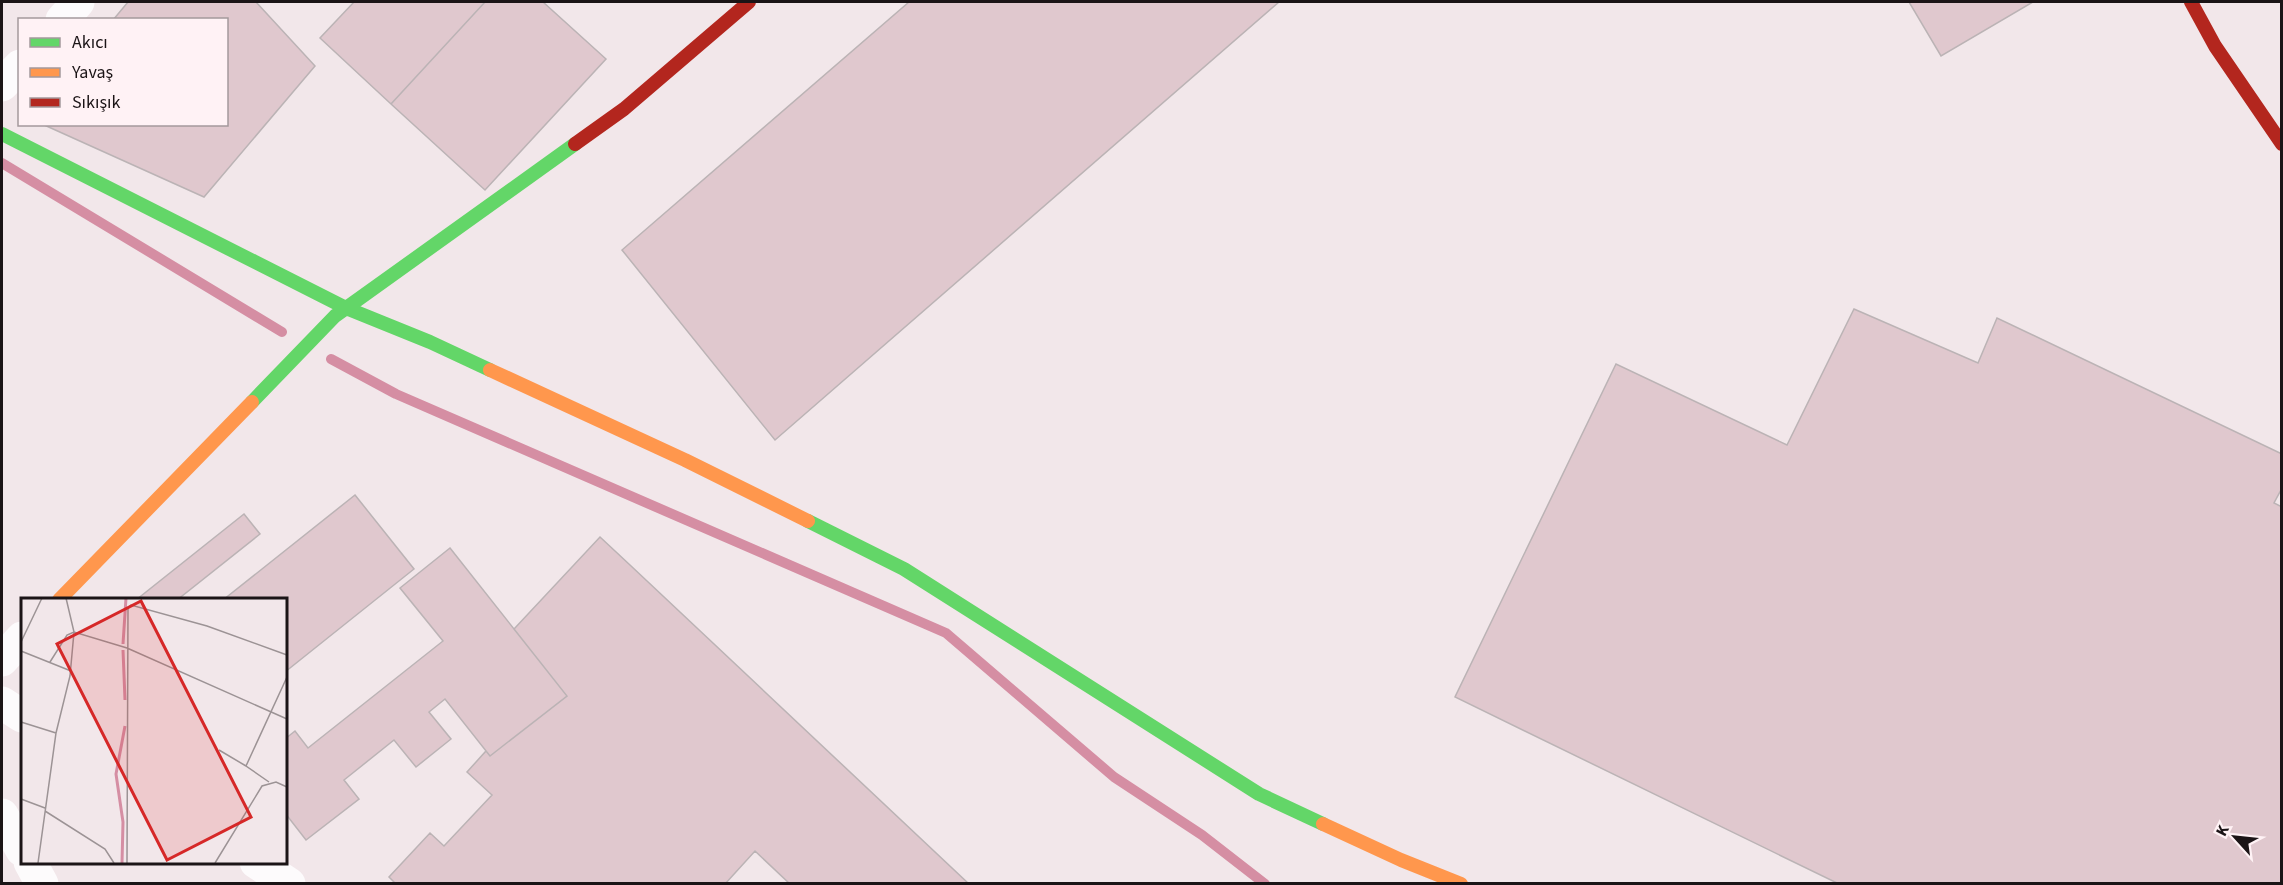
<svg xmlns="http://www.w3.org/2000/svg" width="2283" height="885" font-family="'Source Sans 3',sans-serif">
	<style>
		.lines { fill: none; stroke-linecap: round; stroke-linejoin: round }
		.stream { stroke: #d58ea3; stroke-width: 10 }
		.building { fill: #e0c8ce; stroke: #bbb3b5; stroke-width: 1.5 }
		.street { stroke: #fdfbfc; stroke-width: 33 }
		.fast { stroke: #63d668; stroke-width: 14 }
		.slow { stroke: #ff974d; stroke-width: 14 }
		.jam { stroke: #b3261e; stroke-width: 14 }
		.inset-river { fill: none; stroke: #d58ea3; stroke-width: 3 }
		.inset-road { fill: none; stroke: #9c9395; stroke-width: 1.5 }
		.view { fill: #d62828; fill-opacity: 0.15; stroke: #d62828; stroke-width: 3 }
		.inset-edge { fill: none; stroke: #1b1416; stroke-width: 3 }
	</style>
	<rect width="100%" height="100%" fill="#f2e7ea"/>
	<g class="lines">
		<path class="stream" d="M2 163 282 332
			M331 359 396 394 946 633 1114 777 1202 835 1265 884"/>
	</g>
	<path class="building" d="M128 2H256L315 66 204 197 42 124H226V20H113Z
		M354 2H485L391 104 320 38Z
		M485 2H543L606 59 485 190 391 104Z
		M909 2H1279L775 440 622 250Z
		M1909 2H2033L1941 56Z
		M1854 309 1978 363 1997 318 2282 454V488L2274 503 2282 507V884H1839L1455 697 1616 364 1787 445Z
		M355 495 414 569 285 672V600H223Z
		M244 514 260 534 177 600H136Z
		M600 537 630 565 969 884H790L755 851 725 884H396L389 877 430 833 444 846 492 795 467 772 486 751 490 756 567 696 514 629Z
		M450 548 567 696 490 756 445 699 429 712 451 739 416 767 394 740 344 780 359 799 306 840 285 813V739L295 731 308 748 443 641 400 588Z"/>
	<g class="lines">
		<path class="street" d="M62 20 78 2
			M2 85 20 66
			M2 660 22 638
			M2 703 22 716
			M2 815 22 850
			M30 862 42 884
			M256 862 289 884"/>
		<path class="fast" d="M2 134 346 308 430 342 490 370
			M252 402 335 316 575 144
			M808 521 904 569 1259 794 1323 824"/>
		<path class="slow" d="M490 370 685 460 808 521
			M59 600 252 402
			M1323 824 1401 860 1461 884"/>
		<path class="jam" d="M2191 2 2215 46 2282 144
			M575 144 624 109 749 2"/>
	</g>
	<g transform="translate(21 598)">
		<rect width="266" height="266" fill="#f2e7ea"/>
		<path class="inset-river" d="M102 46 105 0M102 52 104 102M101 265 102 224 95 176 104 128"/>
		<path class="inset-road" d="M0 44 21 0M0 53 50 73M29 64 46 37 53 34 106 50 266 121M0 124 35 135M198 152 225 168M248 184 225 168 266 79M0 201 24 210M24 213 84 251 93 265M17 265 35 135 49 78 53 34 45 0M106 265 107 10 110 7 186 28 266 57M194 265 241 188 255 184 266 189"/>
		<path class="view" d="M120 3 230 219 146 262 36 46Z"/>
		<rect width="266" height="266" class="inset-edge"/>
	</g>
	<rect width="2283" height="885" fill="none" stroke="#1b1416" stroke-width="6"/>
	<rect x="18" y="18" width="210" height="108" fill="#fff2f5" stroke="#a4999c" stroke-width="1.5"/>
	<rect x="30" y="38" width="30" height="9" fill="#63d668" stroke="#a4999c" stroke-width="1.5"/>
	<text x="72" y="48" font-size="18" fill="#1b1416">Akıcı</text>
	<rect x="30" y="68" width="30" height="9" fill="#ff974d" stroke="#a4999c" stroke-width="1.5"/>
	<text x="72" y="78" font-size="18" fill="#1b1416">Yavaş</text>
	<rect x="30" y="98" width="30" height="9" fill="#b3261e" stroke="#a4999c" stroke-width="1.5"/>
	<text x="72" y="108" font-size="18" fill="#1b1416">Sıkışık</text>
	<g transform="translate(2235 837) rotate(297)" stroke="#fff2f5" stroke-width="4.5" paint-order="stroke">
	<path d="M0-4.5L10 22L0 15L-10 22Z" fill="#1b1416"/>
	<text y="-9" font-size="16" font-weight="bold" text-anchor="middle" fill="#1b1416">K</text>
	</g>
</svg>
